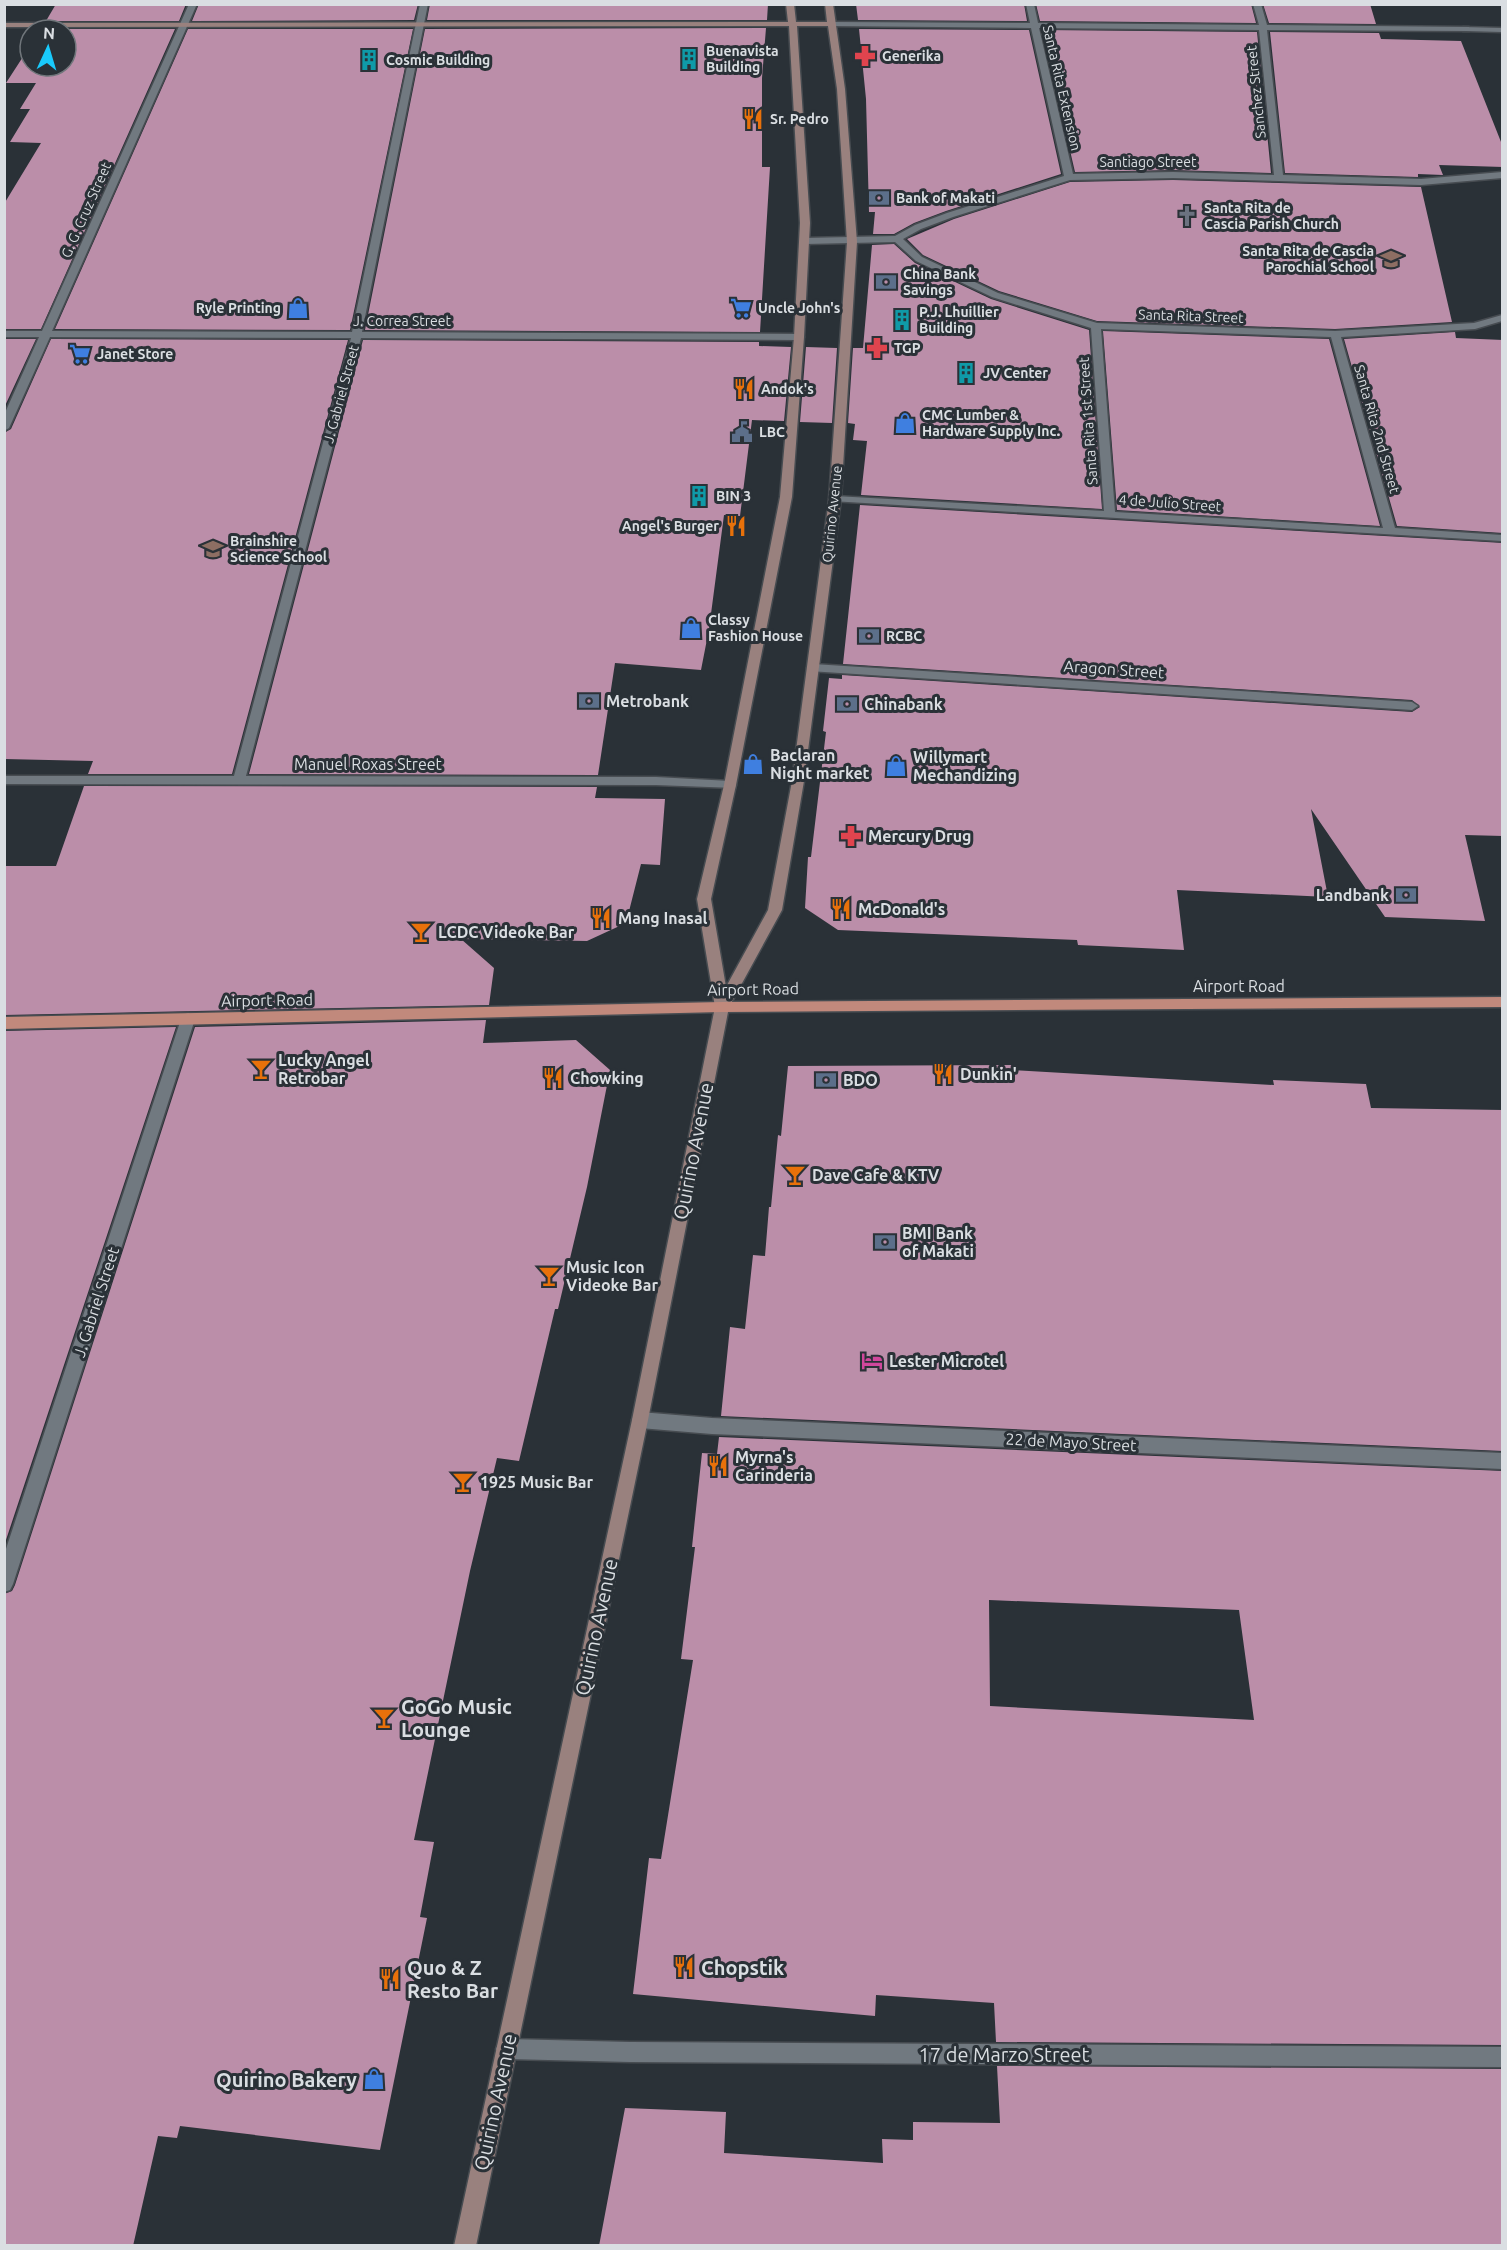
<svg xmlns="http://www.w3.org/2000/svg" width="1507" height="2250" font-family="Ubuntu,sans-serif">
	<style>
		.building { fill: #bb8ea9; fill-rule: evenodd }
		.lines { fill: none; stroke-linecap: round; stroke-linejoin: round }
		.lane-casing { stroke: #474c51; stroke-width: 3 }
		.street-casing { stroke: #474c51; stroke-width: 3 }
		.secondary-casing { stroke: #474c51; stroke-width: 3 }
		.primary-casing { stroke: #474c51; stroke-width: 3 }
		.lane { fill: #717980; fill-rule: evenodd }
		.street { fill: #717980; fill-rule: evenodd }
		.secondary { fill: #99817e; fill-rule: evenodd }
		.primary { fill: #c1897c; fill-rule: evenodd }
		.labels { text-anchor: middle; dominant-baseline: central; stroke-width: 6; stroke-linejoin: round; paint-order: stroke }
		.far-poi-label { font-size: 14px; font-weight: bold; fill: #dadee2; stroke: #2a3137; text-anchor: start }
		.far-street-label { font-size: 14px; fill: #dadee2; stroke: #2a3137 }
		.street-label { font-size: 16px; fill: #dadee2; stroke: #2a3137 }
		.poi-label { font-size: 16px; font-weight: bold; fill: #dadee2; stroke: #2a3137; text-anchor: start }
		.near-street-label { font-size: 20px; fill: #dadee2; stroke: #2a3137 }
		.near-poi-label { font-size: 20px; font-weight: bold; fill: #dadee2; stroke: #2a3137; text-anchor: start }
	</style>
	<rect width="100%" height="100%" fill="#2a3137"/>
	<path class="building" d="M56 4H186L179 21H46Z
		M199 4H418L414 20 192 21Z
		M430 4H768L767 20H427Z
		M856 4H1024L1027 21 858 20Z
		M1036 4H1251L1256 23 1040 21Z
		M1263 4H1370L1376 24 1269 23Z
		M766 28 762 78V167H770L760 332 365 330 425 29Z
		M175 29 41 329H4V204L41 143 10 142 30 109H20L36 83H6L30 46V66H66V30L41 29Z
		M188 29H413L350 330 55 329Z
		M859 29 1029 30 1061 174 946 211 914 223 894 234H873L875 212H869L866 99Z
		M1042 30 1257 32 1271 173 1173 170 1075 172Z
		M1270 32 1379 33 1381 39 1461 41 1503 147V167L1439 165 1443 175 1418 174V177L1285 173Z
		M1173 180 1421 187 1452 322 1335 329 1097 321 999 291 923 255 907 239 954 219 1070 182Z
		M894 244 915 263 991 299 1089 330 1102 509 861 495 867 441 853 440 855 424 848 423 853 348H863L872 245Z
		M1103 331 1329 339 1380 526 1117 510Z
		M1455 332 1456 338 1503 340V533L1397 526 1344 339Z
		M4 339H36L4 408Z
		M51 339 348 340 232 774H88L93 761 4 759V433L11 429Z
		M363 340 759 342V346L791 347 784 421 752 420 740 516 724 515 709 629 701 670 615 663 598 775 249 774Z
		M806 347 837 348 832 423 800 422Z
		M860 505 1503 543V836L1465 835 1485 921 1385 917 1311 809 1328 897 1177 890 1184 950 1078 945 1077 940 838 930 805 908 808 857H811L826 732 823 731 829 678 842 679V675L1412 712 1420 707 1412 700 843 664Z
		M84 786 597 787 595 798 665 799 660 865 641 864 626 923 587 941 461 939 494 968 489 1005 4 1015V866H56Z
		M486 1020 483 1043 576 1040 610 1070 587 1187 558 1309H555L519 1461 497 1458 470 1571 414 1840 434 1842 420 1917 427 1918 380 2150 180 2126 177 2138 158 2136 133 2246H4V1594L12 1591 15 1585 195 1027Z
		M176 1027 4 1546V1031Z
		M1013 1065V1070L1274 1085 1273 1080 1366 1084 1371 1108 1503 1110V1451L721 1416 730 1327 745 1329 753 1255 765 1256 769 1207H771L778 1135 781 1136 788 1066Z
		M719 1437 1503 1471V2045L996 2042 994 2003 876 1995 875 2016 633 1994 649 1858 661 1859 693 1660 681 1659 695 1547H692L702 1453 717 1454ZM989 1600 1239 1610 1254 1720 990 1706Z
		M997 2066 1503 2069V2246H599L625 2108 726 2112 724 2153 883 2163 882 2139 913 2140V2122L1000 2123Z"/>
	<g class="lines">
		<defs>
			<path id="lane" d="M1463 27 1502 28V32L1466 31H1463Z"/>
			<path id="street" d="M189 4H197L52 331 352 332 420 4H428L362 332 799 334 804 337 799 340 361 338 246 776 656 777 730 781 735 782 736 785 735 788 656 785 4 784V776H234L351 338 50 337 9 428 4 431V415L39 337H4V331H42Z
				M1026 4H1034L1038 23 1259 25 1253 4H1261L1267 25 1469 27V31H1466L1267 30 1283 175 1421 179 1502 172V178L1421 185 1173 178 1070 180 953 217 921 229 903 239 922 257 998 293 1097 323 1335 331 1474 323 1502 315V321L1475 329 1341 337 1395 528 1502 535V541L831 501V497L835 496 1104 511 1091 328 992 297 916 261 895 242 805 244 800 241 805 238 895 236 915 225 947 213 1064 176 1031 28 832 26 828 24 832 22 1030 23ZM1039 28 1259 30 1274 175 1173 172 1073 174ZM1101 329 1331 337 1383 528 1115 512Z
				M813 664 1412 702 1418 706 1412 710 809 671 807 668Z
				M188 1013 193 1015 195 1019 13 1584 10 1590 4 1592V1555L181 1019 183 1015Z
				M640 1412 712 1418 1502 1453V1469L712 1434 640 1428 634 1425 632 1420 634 1415Z
				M506 2039 630 2042 1502 2047V2067L630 2062 506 2059 499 2056 496 2049 499 2042Z"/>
			<path id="secondary" d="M786 4H794L796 22H827L825 4H833L845 89 857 242 841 499 804 781 782 910 729 1007 648 1420 476 2246H454L632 1420 715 1007 697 899 724 785 780 497 794 337 800 223 789 26 4 27V23L788 22ZM797 26H828L837 89 847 242 829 499 792 781 768 910 726 987 711 899 736 785 792 497 804 337 810 223Z"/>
			<path id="primary" d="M1502 997V1007L722 1012 4 1029V1017L722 1002Z"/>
		</defs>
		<use href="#lane" class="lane-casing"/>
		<use href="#street" class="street-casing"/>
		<use href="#secondary" class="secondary-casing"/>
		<use href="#primary" class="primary-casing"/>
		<use href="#lane" class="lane"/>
		<use href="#street" class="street"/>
		<use href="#secondary" class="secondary"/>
		<use href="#primary" class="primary"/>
	</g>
	<defs>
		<symbol id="pharmacy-bare" viewBox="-9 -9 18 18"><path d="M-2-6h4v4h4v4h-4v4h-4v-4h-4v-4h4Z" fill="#e0444e" stroke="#2a3137" stroke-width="2.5" paint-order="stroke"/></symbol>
		<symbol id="building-bare" viewBox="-9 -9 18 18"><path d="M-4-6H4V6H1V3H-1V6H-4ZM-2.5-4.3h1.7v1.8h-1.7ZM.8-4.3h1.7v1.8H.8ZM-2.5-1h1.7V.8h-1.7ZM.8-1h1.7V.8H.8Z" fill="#0f9aa8" stroke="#2a3137" stroke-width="2.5" paint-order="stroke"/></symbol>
		<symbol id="restaurant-bare" viewBox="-9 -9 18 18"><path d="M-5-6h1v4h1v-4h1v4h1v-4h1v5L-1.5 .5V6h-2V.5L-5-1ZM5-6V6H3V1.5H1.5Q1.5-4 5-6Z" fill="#e8710a" stroke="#2a3137" stroke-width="2.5" paint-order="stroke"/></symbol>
		<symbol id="bank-bare" viewBox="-9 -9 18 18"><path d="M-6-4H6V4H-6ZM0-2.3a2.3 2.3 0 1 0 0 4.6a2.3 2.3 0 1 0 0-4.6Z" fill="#5c6f8a" stroke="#2a3137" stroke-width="2.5" paint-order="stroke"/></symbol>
		<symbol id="church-bare" viewBox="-9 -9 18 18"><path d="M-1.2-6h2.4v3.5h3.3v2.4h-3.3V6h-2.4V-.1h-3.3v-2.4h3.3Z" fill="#6b7280" stroke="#2a3137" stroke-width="2.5" paint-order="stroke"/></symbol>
		<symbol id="school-bare" viewBox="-9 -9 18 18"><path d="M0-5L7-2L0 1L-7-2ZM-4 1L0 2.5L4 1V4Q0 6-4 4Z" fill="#8d6e63" stroke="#2a3137" stroke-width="2.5" paint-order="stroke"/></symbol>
		<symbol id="shop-bare" viewBox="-9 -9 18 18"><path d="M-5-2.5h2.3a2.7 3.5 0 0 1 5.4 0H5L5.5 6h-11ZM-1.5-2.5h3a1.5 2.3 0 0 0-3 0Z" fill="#3f7fe0" stroke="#2a3137" stroke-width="2.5" paint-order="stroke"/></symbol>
		<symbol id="supermarket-bare" viewBox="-9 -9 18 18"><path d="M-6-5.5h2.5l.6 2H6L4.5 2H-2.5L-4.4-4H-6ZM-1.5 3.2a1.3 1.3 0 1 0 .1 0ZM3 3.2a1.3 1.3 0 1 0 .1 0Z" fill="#3f7fe0" stroke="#2a3137" stroke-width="2.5" paint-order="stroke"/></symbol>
		<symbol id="civic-bare" viewBox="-9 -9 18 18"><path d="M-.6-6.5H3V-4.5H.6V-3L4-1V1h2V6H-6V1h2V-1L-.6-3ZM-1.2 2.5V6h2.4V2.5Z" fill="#5c6f8a" stroke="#2a3137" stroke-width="2.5" paint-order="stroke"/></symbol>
		<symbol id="bar-bare" viewBox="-9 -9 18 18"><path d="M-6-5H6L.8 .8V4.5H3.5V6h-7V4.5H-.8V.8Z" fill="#e8710a" stroke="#2a3137" stroke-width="2.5" paint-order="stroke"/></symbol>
		<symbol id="hotel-bare" viewBox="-9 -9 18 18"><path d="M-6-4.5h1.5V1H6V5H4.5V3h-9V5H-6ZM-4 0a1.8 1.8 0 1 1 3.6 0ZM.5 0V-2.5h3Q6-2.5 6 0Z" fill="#d1479c" stroke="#2a3137" stroke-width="2.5" paint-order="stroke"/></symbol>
	</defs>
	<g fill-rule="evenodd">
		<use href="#pharmacy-bare" x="850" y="41" width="30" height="30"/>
		<use href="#building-bare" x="674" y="44" width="30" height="30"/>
		<use href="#building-bare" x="354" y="45" width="30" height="30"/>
		<use href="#restaurant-bare" x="738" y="104" width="30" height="30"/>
		<use href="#bank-bare" x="864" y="183" width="30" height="30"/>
		<use href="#church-bare" x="1172" y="201" width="30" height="30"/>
		<use href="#school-bare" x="1376" y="244" width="30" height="30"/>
		<use href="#bank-bare" x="871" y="267" width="30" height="30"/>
		<use href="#shop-bare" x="283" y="293" width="30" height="30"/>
		<use href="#supermarket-bare" x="726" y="293" width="30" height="30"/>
		<use href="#building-bare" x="887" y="305" width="30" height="30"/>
		<use href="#pharmacy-bare" x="862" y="333" width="30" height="30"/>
		<use href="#supermarket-bare" x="65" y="339" width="30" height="30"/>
		<use href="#building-bare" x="951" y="358" width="30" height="30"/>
		<use href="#restaurant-bare" x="729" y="374" width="30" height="30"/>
		<use href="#shop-bare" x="890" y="408" width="30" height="30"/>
		<use href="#civic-bare" x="727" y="417" width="30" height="30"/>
		<use href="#building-bare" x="684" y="481" width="30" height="30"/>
		<use href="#restaurant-bare" x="721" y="511" width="30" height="30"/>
		<use href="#school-bare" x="198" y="534" width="30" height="30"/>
		<use href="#shop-bare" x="676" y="613" width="30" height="30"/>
		<use href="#bank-bare" x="854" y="621" width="30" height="30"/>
		<use href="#bank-bare" x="574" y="686" width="30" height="30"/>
		<use href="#bank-bare" x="832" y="689" width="30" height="30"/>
		<use href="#shop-bare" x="738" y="749" width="30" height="30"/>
		<use href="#shop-bare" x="881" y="751" width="30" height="30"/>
		<use href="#pharmacy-bare" x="836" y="821" width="30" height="30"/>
		<use href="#bank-bare" x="1391" y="880" width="30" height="30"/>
		<use href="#restaurant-bare" x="826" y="894" width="30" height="30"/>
		<use href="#restaurant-bare" x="586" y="903" width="30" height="30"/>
		<use href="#bar-bare" x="406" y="917" width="30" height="30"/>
		<use href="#bar-bare" x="246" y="1054" width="30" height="30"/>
		<use href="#restaurant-bare" x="928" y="1059" width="30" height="30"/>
		<use href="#restaurant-bare" x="538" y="1063" width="30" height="30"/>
		<use href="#bank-bare" x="811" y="1065" width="30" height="30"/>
		<use href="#bar-bare" x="780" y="1160" width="30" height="30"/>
		<use href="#bank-bare" x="870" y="1227" width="30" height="30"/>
		<use href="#bar-bare" x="534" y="1261" width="30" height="30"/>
		<use href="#hotel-bare" x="857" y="1346" width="30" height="30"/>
		<use href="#restaurant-bare" x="703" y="1451" width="30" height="30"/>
		<use href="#bar-bare" x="448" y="1467" width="30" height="30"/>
		<use href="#bar-bare" x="369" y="1703" width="30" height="30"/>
		<use href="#restaurant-bare" x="669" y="1952" width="30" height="30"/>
		<use href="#restaurant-bare" x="375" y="1964" width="30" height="30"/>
		<use href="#shop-bare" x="359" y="2064" width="30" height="30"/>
	</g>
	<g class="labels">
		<g class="far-poi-label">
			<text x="706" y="51">Buenavista<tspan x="706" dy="16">Building</tspan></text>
			<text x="882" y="56">Generika</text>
			<text x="386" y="60">Cosmic Building</text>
			<text x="770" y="119">Sr. Pedro</text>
			<text x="896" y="198">Bank of Makati</text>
			<text x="1204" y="208">Santa Rita de<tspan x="1204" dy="16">Cascia Parish Church</tspan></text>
			<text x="1374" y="251" text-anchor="end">Santa Rita de Cascia<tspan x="1374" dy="16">Parochial School</tspan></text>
			<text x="903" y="274">China Bank<tspan x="903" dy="16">Savings</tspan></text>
			<text x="281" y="308" text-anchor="end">Ryle Printing</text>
			<text x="758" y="308">Uncle John's</text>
			<text x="919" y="312">P.J. Lhuillier<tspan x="919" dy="16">Building</tspan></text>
			<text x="894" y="348">TGP</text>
			<text x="97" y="354">Janet Store</text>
			<text x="983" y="373">JV Center</text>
			<text x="761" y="389">Andok's</text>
			<text x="922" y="415">CMC Lumber &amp;<tspan x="922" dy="16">Hardware Supply Inc.</tspan></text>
			<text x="759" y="432">LBC</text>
			<text x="716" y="496">BIN 3</text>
			<text x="719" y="526" text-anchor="end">Angel's Burger</text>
			<text x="230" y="541">Brainshire<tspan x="230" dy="16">Science School</tspan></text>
			<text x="708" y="620">Classy<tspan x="708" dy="16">Fashion House</tspan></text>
			<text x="886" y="636">RCBC</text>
		</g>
		<g class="far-street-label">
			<text transform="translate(1062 88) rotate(77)">Santa Rita Extension</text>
			<text transform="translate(1256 92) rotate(-96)">Sanchez Street</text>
			<text x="1148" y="162">Santiago Street</text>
			<text transform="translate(86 210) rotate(-66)">G. G. Cruz Street</text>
			<text transform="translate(1191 316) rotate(2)">Santa Rita Street</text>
			<text x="402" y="321">J. Correa Street</text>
			<text transform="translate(341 394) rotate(-75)">J. Gabriel Street</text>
			<text transform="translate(1088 421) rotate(-94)">Santa Rita 1st Street</text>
			<text transform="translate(1377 429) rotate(74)">Santa Rita 2nd Street</text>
			<text transform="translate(1170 503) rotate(4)">4 de Julio Street</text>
			<text transform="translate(832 514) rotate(-84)">Quirino Avenue</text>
		</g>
		<g class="street-label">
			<text transform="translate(1114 669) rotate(4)">Aragon Street</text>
			<text x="368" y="764">Manuel Roxas Street</text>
			<text x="1239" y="986">Airport Road</text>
			<text transform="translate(753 989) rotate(-1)">Airport Road</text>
			<text transform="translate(267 1000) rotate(-1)">Airport Road</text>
			<text transform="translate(96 1302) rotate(-72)">J. Gabriel Street</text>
			<text transform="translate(1071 1442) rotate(3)">22 de Mayo Street</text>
		</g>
		<g class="poi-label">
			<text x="606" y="701">Metrobank</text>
			<text x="864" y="704">Chinabank</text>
			<text x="770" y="755">Baclaran<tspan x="770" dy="18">Night market</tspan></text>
			<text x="913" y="757">Willymart<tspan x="913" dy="18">Mechandizing</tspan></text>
			<text x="868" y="836">Mercury Drug</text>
			<text x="1389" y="895" text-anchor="end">Landbank</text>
			<text x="858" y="909">McDonald's</text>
			<text x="618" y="918">Mang Inasal</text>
			<text x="438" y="932">LCDC Videoke Bar</text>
			<text x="278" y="1060">Lucky Angel<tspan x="278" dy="18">Retrobar</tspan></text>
			<text x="960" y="1074">Dunkin'</text>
			<text x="570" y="1078">Chowking</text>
			<text x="843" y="1080">BDO</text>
			<text x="812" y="1175">Dave Cafe &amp; KTV</text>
			<text x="902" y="1233">BMI Bank<tspan x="902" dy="18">of Makati</tspan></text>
			<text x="566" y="1267">Music Icon<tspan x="566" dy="18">Videoke Bar</tspan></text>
			<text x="889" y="1361">Lester Microtel</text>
			<text x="735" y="1457">Myrna's<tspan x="735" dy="18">Carinderia</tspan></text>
			<text x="480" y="1482">1925 Music Bar</text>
		</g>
		<g class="near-street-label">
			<text transform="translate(693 1151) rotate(-79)">Quirino Avenue</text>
			<text transform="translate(596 1627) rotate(-78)">Quirino Avenue</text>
			<text x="1004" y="2054">17 de Marzo Street</text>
			<text transform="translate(495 2102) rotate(-78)">Quirino Avenue</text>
		</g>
		<g class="near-poi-label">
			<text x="401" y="1706">GoGo Music<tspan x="401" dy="23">Lounge</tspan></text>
			<text x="407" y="1967">Quo &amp; Z<tspan x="407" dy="23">Resto Bar</tspan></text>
			<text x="701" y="1967">Chopstik</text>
			<text x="357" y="2079" text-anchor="end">Quirino Bakery</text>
		</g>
	</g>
	<rect width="1507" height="2250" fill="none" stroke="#dadee2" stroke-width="12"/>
	<g transform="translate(48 48) rotate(4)"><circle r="28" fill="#2a3137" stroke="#70767b" stroke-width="1.5"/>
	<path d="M0-4.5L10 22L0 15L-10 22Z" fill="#19cafc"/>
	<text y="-9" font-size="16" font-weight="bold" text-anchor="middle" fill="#dadee2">N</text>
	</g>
</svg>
